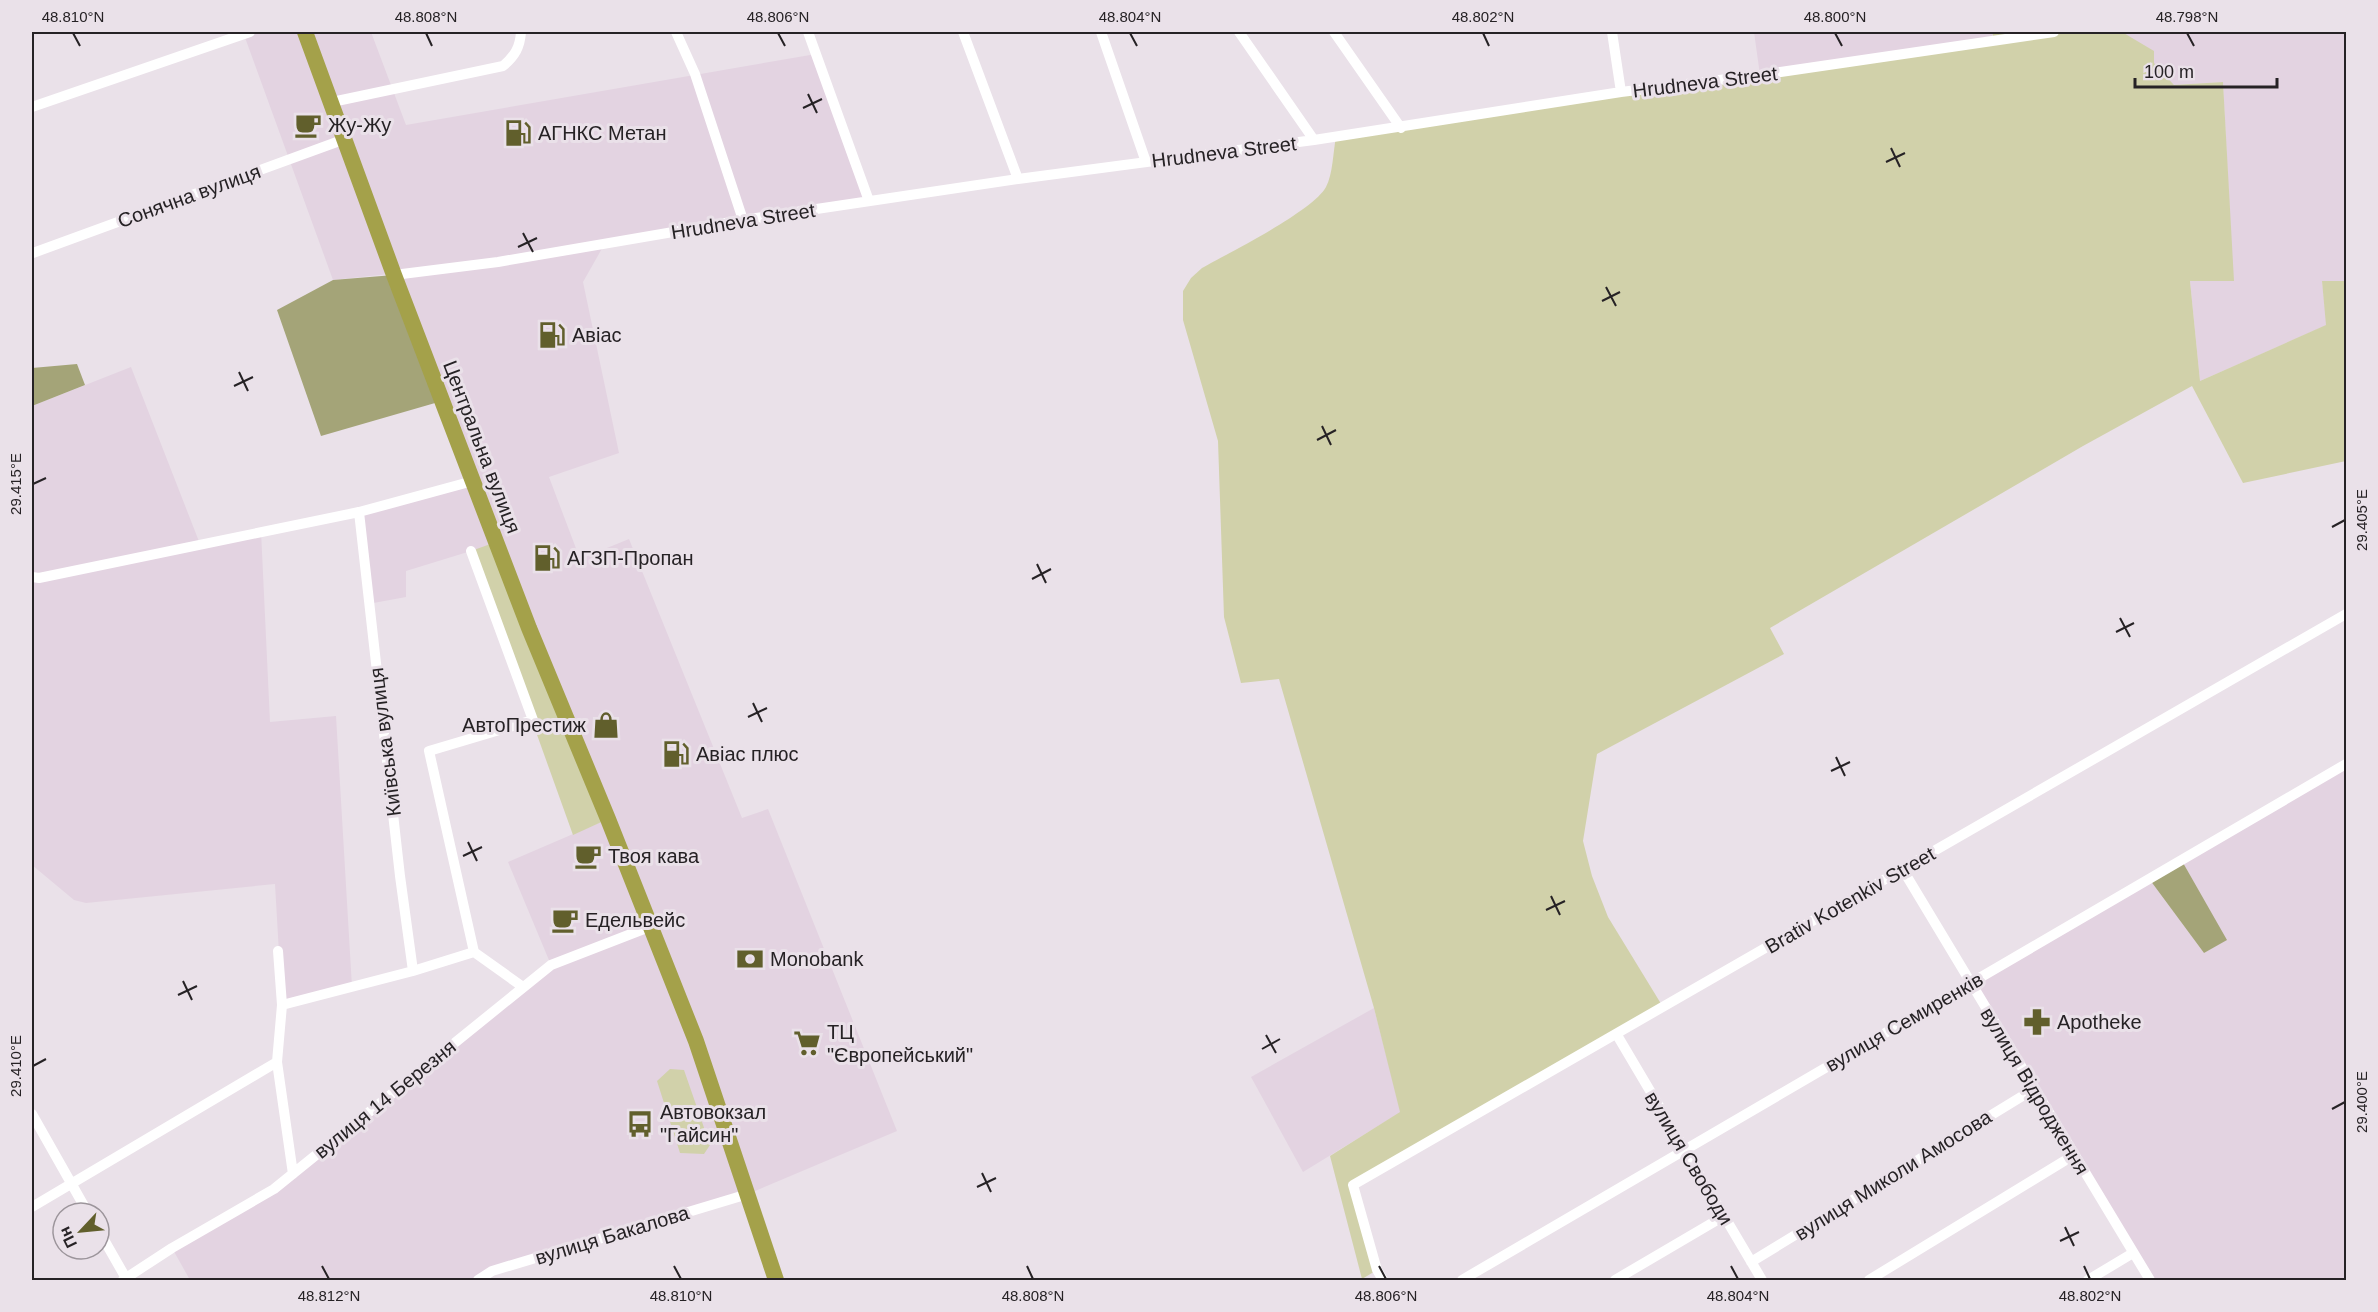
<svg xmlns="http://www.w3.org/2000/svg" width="2378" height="1312" font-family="Helvetica,sans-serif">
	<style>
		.built { fill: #e3d3e1 }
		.green { fill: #d1d1aa }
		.forest { fill: #a4a478 }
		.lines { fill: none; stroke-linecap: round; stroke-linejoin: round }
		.minor { stroke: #fff; stroke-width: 10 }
		.highway { stroke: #a4a14a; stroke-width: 16 }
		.ticks { fill: none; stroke: #262225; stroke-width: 2 }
		.labels { text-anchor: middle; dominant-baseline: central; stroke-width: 6; stroke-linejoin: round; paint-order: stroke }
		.street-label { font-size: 20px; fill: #262225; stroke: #eae1e9 }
		.poi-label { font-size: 20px; fill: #262225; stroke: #eae1e9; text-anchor: start }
		.neatline { fill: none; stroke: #262225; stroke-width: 2 }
		.ticks-label { font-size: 15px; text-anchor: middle; fill: #262225 }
	</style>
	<rect width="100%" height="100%" fill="#eae1e9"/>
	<path class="built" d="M243 32H371L406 125 816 54 869 201 604 245 583 282 619 453 549 477 580 559 629 539 742 818 768 809 897 1131 748 1194 478 1280H190L172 1248 274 1189 551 965 508 862 608 819 471 551 406 571V597L368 604 359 512 473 481 394 275 445 268 333 280Z
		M1754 32H1992L1993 40 1760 75Z
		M2122 32H2346V281H2322L2327 325 2200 381 2190 281H2233L2223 82 2174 85Z
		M131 367 200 544 261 531 270 722 336 716 352 987 282 1005 275 884 86 903 74 900 32 865V406Z
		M2346 764V1280H2150L1970 983 2150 880 2204 953 2226 940 2182 861Z
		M1374 1008 1401 1112 1303 1172 1251 1077Z"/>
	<path class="green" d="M1992 32H2122L2154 51V63L2174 85 2223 82 2234 281H2190L2200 381 2326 325 2322 281H2346V461L2243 483 2192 386 2083 446 1770 628 1784 654 1597 754 1583 841 1592 876 1608 917 1663 1007 1353 1185 1377 1270 1362 1279 1330 1156 1400 1112 1374 1008 1279 679 1241 683 1224 617 1218 441 1183 320V291L1191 278 1202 268C1229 253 1313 211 1326 187 1333 174 1333 152 1336 137L1994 40Z
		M496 542 608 819 573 835 471 551Z
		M670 1069 684 1070 710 1145 704 1154 680 1153 657 1081Z"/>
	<path class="forest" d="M394 275 442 401 321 436 277 310 333 280Z
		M77 364 85 385 32 406V368Z
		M2182 861 2227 940 2204 953 2150 880Z"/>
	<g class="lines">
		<path class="minor" d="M676 32 695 74 743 220
			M808 32 869 201
			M963 32 1018 179
			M1101 32 1146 162
			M1239 32 1314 140
			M1334 32 1401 128
			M1612 32 1621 92
			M332 102 503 66C515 56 520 47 521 32
			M32 107 250 32
			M33 253 345 139
			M394 275 498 262 743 220 1018 179 1314 140 1621 92 1760 75 2054 32
			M359 512 400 876 413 971
			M471 551 533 720 429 751 474 952 523 987
			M32 577 39 578 359 512 473 481
			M1903 870 2150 1280
			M278 951 282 1005 277 1062 293 1174
			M282 1005 413 971 474 952
			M1617 1035 1762 1280
			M32 1114 88 1213
			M32 1207 277 1062
			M99 1231 127 1280
			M1751 1262 2034 1089
			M123 1280 172 1248 274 1189 551 965 649 927
			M478 1280 492 1271 748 1194
			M1383 1280 1377 1270 1353 1185 2346 614
			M1462 1280 2346 764
			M1615 1280 1724 1216
			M1869 1280 2074 1155
			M2088 1280 2133 1253"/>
		<path class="highway" d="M305 32 394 275 529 628 608 819 696 1041 776 1280"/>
	</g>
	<path class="ticks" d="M73 33 80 46M426 33 432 46M778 33 785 46M1130 33 1137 46M1483 33 1489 46M1835 33 1842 46M2187 33 2194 46M808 94 817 113M803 108 822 99M1891 148 1900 167M1886 162 1905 153M523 233 533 252M518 247 537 238M1606 287 1616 306M1602 301 1620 292M239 372 248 391M234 386 253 377M1322 426 1331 445M1317 440 1336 430M33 484 46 478M2332 527 2345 520M1037 564 1046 583M1032 579 1051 569M2120 618 2130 637M2116 632 2134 623M753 703 762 722M748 717 767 708M1836 757 1845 776M1831 771 1850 762M468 842 477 861M463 856 482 847M1551 896 1560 915M1546 910 1565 901M183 981 192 1000M178 995 197 986M1266 1035 1276 1053M1262 1049 1280 1039M33 1066 46 1059M2332 1109 2345 1102M982 1173 991 1192M977 1187 996 1178M2065 1227 2074 1246M2060 1241 2079 1232M322 1266 329 1279M674 1266 681 1279M1027 1266 1033 1279M1379 1266 1386 1279M1731 1266 1738 1279M2084 1266 2090 1279"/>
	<defs>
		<symbol id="cafe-bare" viewBox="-9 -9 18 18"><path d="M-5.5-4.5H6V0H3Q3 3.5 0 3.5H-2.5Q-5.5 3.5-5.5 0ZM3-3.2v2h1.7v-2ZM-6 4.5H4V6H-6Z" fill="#615f2c" stroke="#eae1e9" stroke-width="2.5" paint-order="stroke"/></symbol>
		<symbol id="fuel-bare" viewBox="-9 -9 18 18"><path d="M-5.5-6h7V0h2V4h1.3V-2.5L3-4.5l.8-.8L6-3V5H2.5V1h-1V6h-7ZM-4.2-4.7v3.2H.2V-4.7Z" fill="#615f2c" stroke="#eae1e9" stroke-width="2.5" paint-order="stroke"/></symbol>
		<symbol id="shop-bare" viewBox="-9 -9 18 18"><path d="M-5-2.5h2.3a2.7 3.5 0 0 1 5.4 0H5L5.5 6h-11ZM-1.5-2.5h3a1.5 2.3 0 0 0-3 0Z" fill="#615f2c" stroke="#eae1e9" stroke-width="2.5" paint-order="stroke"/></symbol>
		<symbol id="bank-bare" viewBox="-9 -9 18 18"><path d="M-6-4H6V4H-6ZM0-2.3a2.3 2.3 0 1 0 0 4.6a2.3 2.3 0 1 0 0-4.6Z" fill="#615f2c" stroke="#eae1e9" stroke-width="2.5" paint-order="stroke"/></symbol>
		<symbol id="pharmacy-bare" viewBox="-9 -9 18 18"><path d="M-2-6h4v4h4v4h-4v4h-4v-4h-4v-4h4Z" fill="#615f2c" stroke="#eae1e9" stroke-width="2.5" paint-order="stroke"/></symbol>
		<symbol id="supermarket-bare" viewBox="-9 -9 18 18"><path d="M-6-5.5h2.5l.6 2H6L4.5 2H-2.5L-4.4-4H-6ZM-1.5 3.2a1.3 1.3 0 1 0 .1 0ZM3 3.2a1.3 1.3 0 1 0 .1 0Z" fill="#615f2c" stroke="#eae1e9" stroke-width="2.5" paint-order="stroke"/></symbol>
		<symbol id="bus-bare" viewBox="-9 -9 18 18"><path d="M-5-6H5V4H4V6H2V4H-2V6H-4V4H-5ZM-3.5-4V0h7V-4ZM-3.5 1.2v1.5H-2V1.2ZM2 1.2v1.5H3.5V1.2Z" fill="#615f2c" stroke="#eae1e9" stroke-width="2.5" paint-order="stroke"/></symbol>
	</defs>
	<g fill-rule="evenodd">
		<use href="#cafe-bare" x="289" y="106" width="38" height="38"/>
		<use href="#fuel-bare" x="499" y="114" width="38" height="38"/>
		<use href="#fuel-bare" x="533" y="316" width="38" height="38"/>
		<use href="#fuel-bare" x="528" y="539" width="38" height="38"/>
		<use href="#shop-bare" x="587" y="706" width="38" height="38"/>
		<use href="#fuel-bare" x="657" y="735" width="38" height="38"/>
		<use href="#cafe-bare" x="569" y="837" width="38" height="38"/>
		<use href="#cafe-bare" x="546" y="901" width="38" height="38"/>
		<use href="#bank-bare" x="731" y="940" width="38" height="38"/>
		<use href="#pharmacy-bare" x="2018" y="1003" width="38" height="38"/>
		<use href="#supermarket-bare" x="788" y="1024" width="38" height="38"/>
		<use href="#bus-bare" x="621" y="1105" width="38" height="38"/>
	</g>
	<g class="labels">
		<g class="street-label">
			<text transform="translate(1705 82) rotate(-7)">Hrudneva Street</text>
			<text transform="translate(1224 152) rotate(-7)">Hrudneva Street</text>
			<text transform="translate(189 196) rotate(-20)">Сонячна вулиця</text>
			<text transform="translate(743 221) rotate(-9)">Hrudneva Street</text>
			<text transform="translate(482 447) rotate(69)">Центральна вулиця</text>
			<text transform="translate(385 742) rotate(-97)">Київська вулиця</text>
			<text transform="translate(1850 900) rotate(-30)">Brativ Kotenkiv Street</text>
			<text transform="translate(1904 1022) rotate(-30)">вулиця Семиренків</text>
			<text transform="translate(2035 1091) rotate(59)">вулиця Відродження</text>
			<text transform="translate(385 1099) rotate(-39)">вулиця 14 Березня</text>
			<text transform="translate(1689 1158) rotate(59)">вулиця Свободи</text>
			<text transform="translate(1893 1175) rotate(-32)">вулиця Миколи Амосова</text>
			<text transform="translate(612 1235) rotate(-17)">вулиця Бакалова</text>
		</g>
		<g class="poi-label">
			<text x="328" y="125">Жу-Жу</text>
			<text x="538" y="133">АГНКС Метан</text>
			<text x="572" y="335">Авіас</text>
			<text x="567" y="558">АГЗП-Пропан</text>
			<text x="586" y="725" text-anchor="end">АвтоПрестиж</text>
			<text x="696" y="754">Авіас плюс</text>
			<text x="608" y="856">Твоя кава</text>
			<text x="585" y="920">Едельвейс</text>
			<text x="770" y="959">Monobank</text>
			<text x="2057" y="1022">Apotheke</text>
			<text x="827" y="1032">ТЦ<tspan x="827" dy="23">"Європейський"</tspan></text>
			<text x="660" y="1112">Автовокзал<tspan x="660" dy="23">"Гайсин"</tspan></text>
		</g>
	</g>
	<rect width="2378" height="1312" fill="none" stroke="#eae1e9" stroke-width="66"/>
	<g transform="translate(81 1231) rotate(244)"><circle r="28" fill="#eae1e9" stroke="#9c959b" stroke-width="1.5"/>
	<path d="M0-4.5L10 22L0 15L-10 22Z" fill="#615f2c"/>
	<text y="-9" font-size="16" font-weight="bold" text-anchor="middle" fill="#262225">Пн</text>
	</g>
	<path d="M2135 78v9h142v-9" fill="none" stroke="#262225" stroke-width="3"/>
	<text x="2144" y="78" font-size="18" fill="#262225" stroke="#eae1e9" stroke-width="4.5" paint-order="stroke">100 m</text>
	<rect x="33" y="33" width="2312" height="1246" class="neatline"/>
	<g class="ticks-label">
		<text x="73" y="22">48.810°N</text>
		<text x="426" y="22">48.808°N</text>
		<text x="778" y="22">48.806°N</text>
		<text x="1130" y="22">48.804°N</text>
		<text x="1483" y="22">48.802°N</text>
		<text x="1835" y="22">48.800°N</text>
		<text x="2187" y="22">48.798°N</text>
		<text transform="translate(16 484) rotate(-90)" y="5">29.415°E</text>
		<text transform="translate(2362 520) rotate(-90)" y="5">29.405°E</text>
		<text transform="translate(16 1066) rotate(-90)" y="5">29.410°E</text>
		<text transform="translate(2362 1102) rotate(-90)" y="5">29.400°E</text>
		<text x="329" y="1301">48.812°N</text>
		<text x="681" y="1301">48.810°N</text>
		<text x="1033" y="1301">48.808°N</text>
		<text x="1386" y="1301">48.806°N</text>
		<text x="1738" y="1301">48.804°N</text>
		<text x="2090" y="1301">48.802°N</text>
	</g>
</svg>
